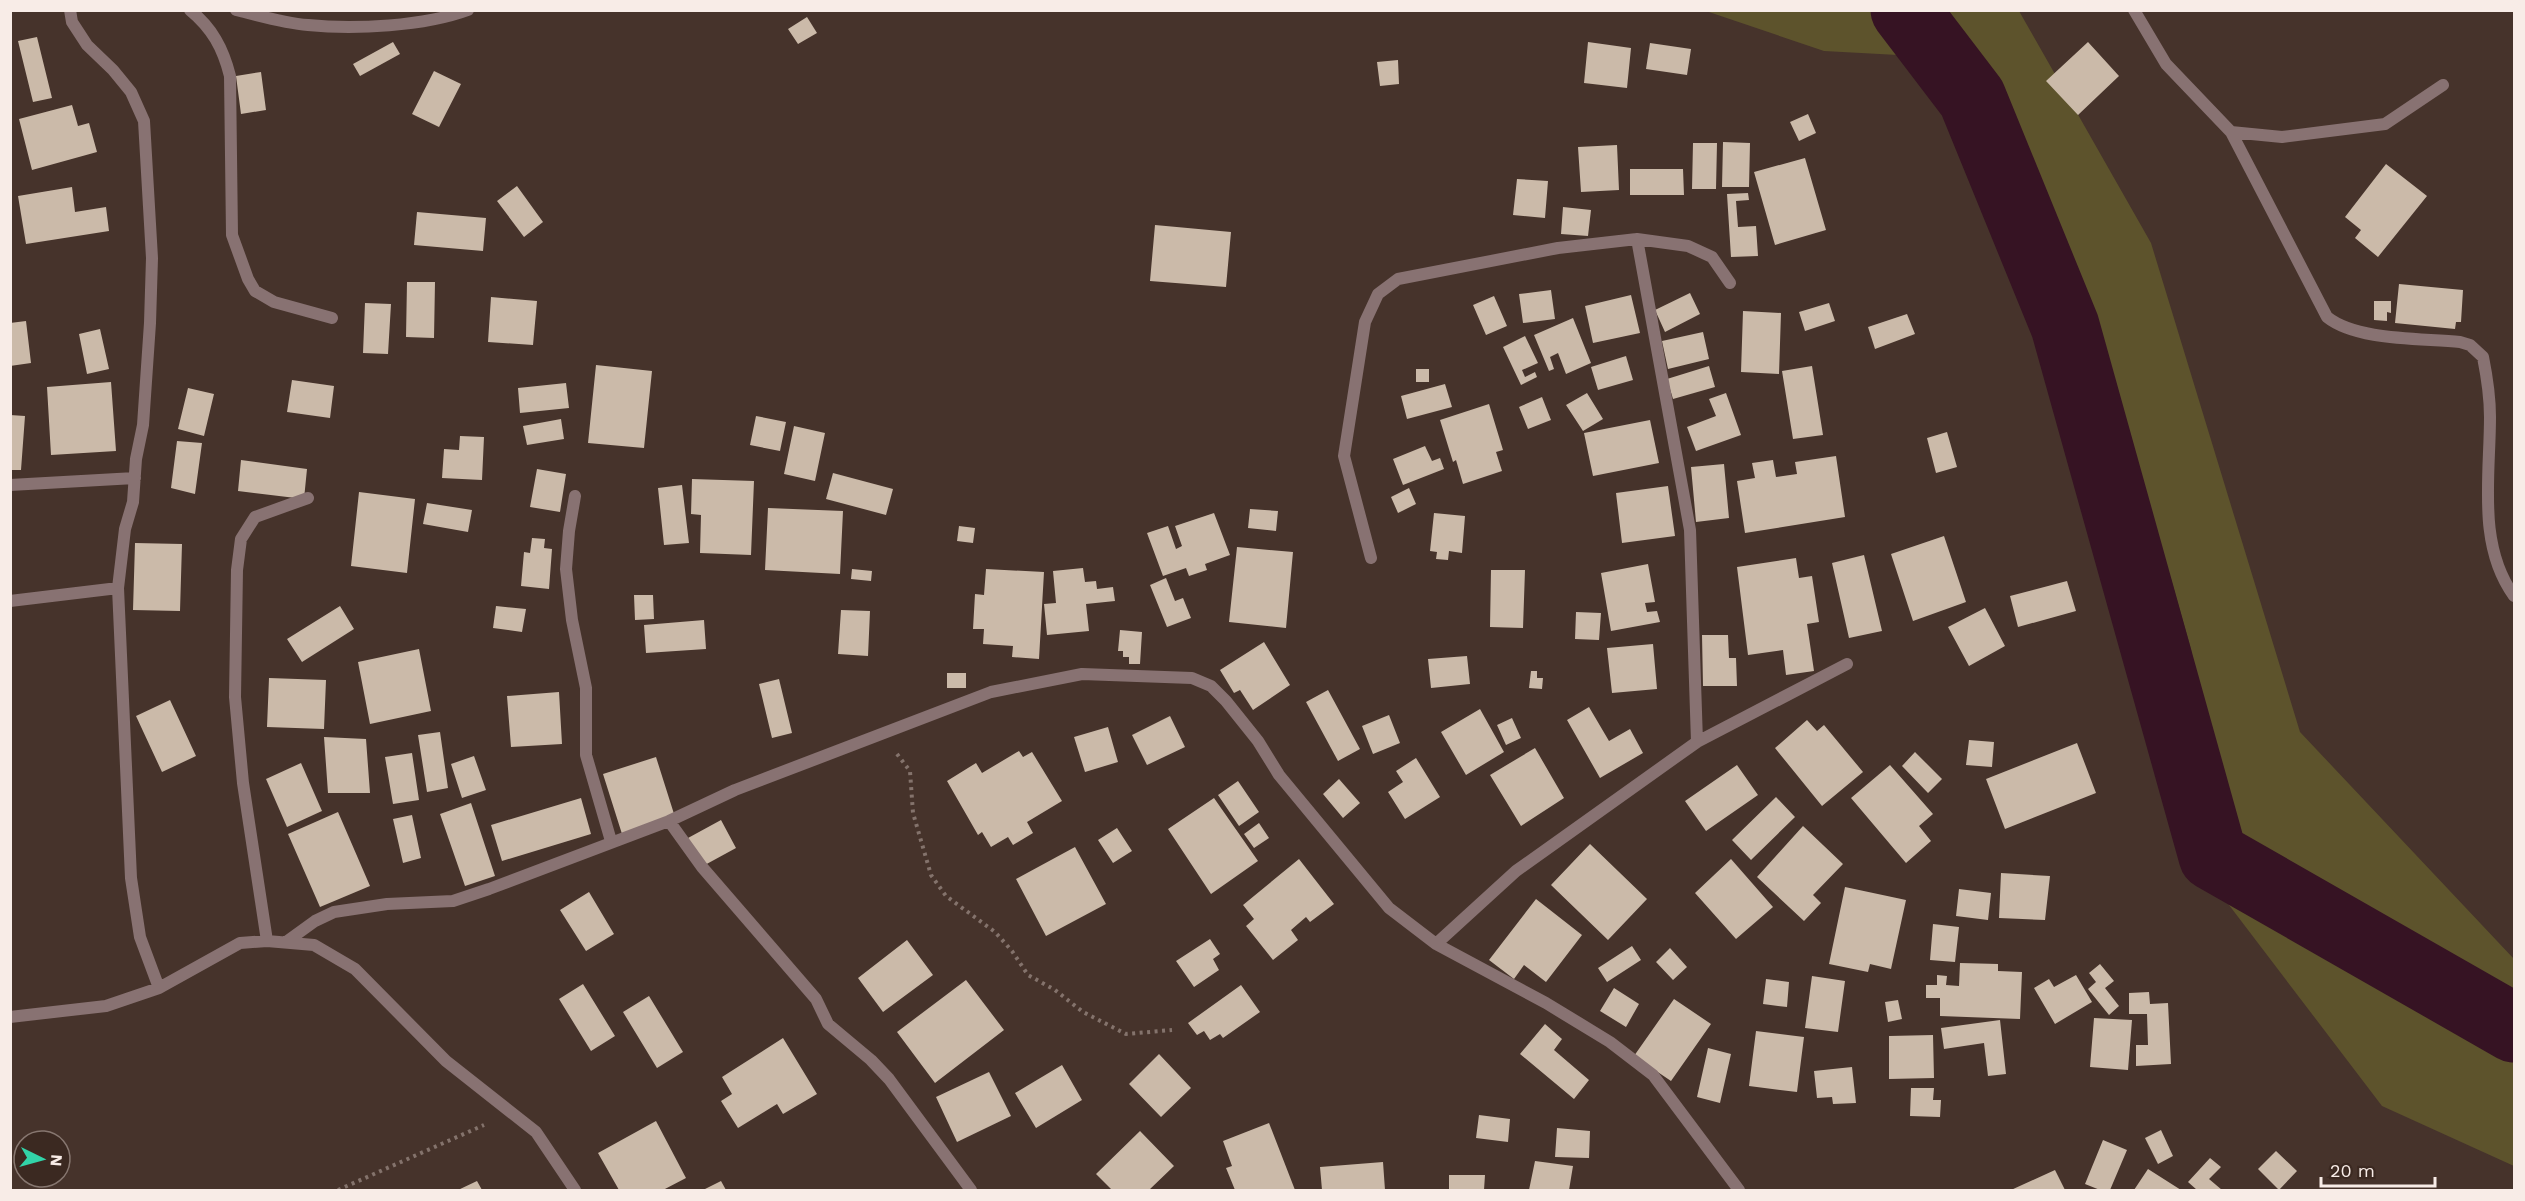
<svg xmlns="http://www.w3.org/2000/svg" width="2525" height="1201" font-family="'Work Sans',sans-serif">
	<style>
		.green { fill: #5d532c }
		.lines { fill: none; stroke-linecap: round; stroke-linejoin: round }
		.river { stroke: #361323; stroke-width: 69 }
		.building { fill: #cbbaa9 }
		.path { stroke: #84736c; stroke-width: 4; stroke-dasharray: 3 4.5; stroke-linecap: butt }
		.minor { stroke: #887272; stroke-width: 12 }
	</style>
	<rect width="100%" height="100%" fill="#46332b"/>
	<path class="green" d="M1706 11H2019L2151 243 2300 732 2514 959V1166L2382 1106 2229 905 2191 649 2171 579 2153 558 2146 510 2094 408 2074 341 2015 196 1935 57 1824 51Z"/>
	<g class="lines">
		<path class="river" d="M1905 10 1972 98 2065 326 2213 856 2514 1028"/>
	</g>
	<path class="building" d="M807 17 817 33 798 44 788 29Z
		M37 37 52 98 33 102 18 41Z
		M393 42 400 54 360 76 353 64Z
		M1588 42 1631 48 1627 88 1584 83Z
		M2088 42 2119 76 2078 115 2046 81Z
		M1650 43 1691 49 1687 75 1646 69Z
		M1398 60 1399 84 1380 86 1377 62Z
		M434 71 461 84 439 127 412 114Z
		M261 72 266 110 241 114 236 76Z
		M72 105 78 126 89 123 97 152 32 170 19 119Z
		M1808 114 1816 133 1799 141 1790 122Z
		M1723 142 1750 143 1749 187H1722Z
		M1693 143H1717L1716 189H1692Z
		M1617 145 1619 190 1581 192 1578 147Z
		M1805 158 1826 230 1775 245 1754 172Z
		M2386 164 2427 196 2378 257 2355 238 2361 230 2345 217Z
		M1630 169H1683L1684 195H1630Z
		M1517 179 1548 181 1545 218 1513 215Z
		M517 186 543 222 524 237 497 201Z
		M72 187 75 212 106 207 109 231 26 244 18 196Z
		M1748 193 1749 200 1736 201 1738 227 1756 226 1758 256 1731 257 1727 194Z
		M1563 207 1591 210 1588 236 1561 234Z
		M417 212 486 218 483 251 414 245Z
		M1155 225 1231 232 1226 287 1150 281Z
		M407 282H435L434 338 406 337Z
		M2399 284 2463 290 2461 322H2456L2455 329 2395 323Z
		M1551 290 1555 319 1523 323 1519 294Z
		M1690 293 1700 314 1665 332 1655 310Z
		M1631 295 1640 333 1593 343 1585 306Z
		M1494 296 1507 326 1486 335 1473 305Z
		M491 297 537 301 533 345 488 342Z
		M2374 301H2391V313L2387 312V321L2374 320Z
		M365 303 391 304 388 354 363 353Z
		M1829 303 1835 321 1805 331 1799 312Z
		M1743 311 1781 313 1779 374 1741 372Z
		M1907 314 1915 334 1875 349 1868 327Z
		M1573 318 1591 363 1566 374 1558 353 1550 357 1554 369 1549 371 1534 335Z
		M26 321 31 363 10 366V323Z
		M100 329 109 369 87 374 79 334Z
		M1703 332 1709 359 1668 369 1662 341Z
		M1525 336 1538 363 1522 370 1525 377 1535 372 1537 377 1521 385 1503 347Z
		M1626 356 1633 380 1598 390 1591 367Z
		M596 365 652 371 644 448 588 443Z
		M1709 366 1715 387 1673 399 1667 379Z
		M1812 366 1823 435 1793 439 1782 371Z
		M1416 369H1429V382H1416Z
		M292 380 334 386 330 418 287 412Z
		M111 382 116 451 51 455 47 387Z
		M566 383 569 408 520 413 518 388Z
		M1445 384 1452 407 1407 419 1401 396Z
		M188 388 214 394 204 436 178 429Z
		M1587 393 1603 419 1583 431 1566 405Z
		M1726 393 1741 435 1696 451 1687 427 1716 416 1709 399Z
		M1542 397 1551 420 1528 429 1519 407Z
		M1489 404 1503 450 1496 452 1502 471 1463 484 1456 460 1453 462 1440 420Z
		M10 415 25 416 21 470H10Z
		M756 416 786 422 780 451 750 445Z
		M561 419 564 439 527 445 523 426Z
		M1650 420 1659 463 1593 476 1584 433Z
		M794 426 825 433 815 481 784 474Z
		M1947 432 1957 467 1936 473 1927 438Z
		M460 436 484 437 482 480 442 478 444 449 459 450Z
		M177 441 202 443 195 494 171 488Z
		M1425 446 1432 461 1440 458 1444 469 1403 485 1393 459Z
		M1836 456 1845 517 1745 533 1737 481 1755 478 1752 463 1773 460 1776 477 1797 474 1795 462Z
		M241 460 307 469 304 499 238 491Z
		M1724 464 1729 518 1696 522 1691 467Z
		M537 469 566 474 560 512 530 507Z
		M833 473 893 489 886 515 826 499Z
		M692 479 754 481 751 555 700 553 701 515 691 514Z
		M682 485 689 543 664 545 658 488Z
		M1668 486 1675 536 1622 543 1616 493Z
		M1409 488 1416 504 1398 513 1391 497Z
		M359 492 415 499 407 573 351 566Z
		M427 503 472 510 468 532 423 524Z
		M768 508 843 511 840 574 765 570Z
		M1250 509 1278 511 1276 531 1248 528Z
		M1214 513 1230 555 1205 564 1207 570 1189 576 1186 568 1163 576 1147 533 1168 526 1176 549 1182 546 1175 526Z
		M1434 513 1465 516 1462 553 1449 551 1448 560 1436 559 1437 552 1430 551Z
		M959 526 975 528 973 543 957 541Z
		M1944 536 1966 602 1913 621 1891 554Z
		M532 538 545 539 544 548 552 549 549 589 521 586 524 552 530 553Z
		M135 543 182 544 180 611 133 610Z
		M1237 547 1293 552 1286 628 1229 622Z
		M1864 555 1882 631 1849 638 1832 563Z
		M1796 558 1799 578 1812 576 1819 622 1807 624 1814 671 1786 675 1783 650 1748 655 1737 567Z
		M1648 564 1655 602 1645 603 1647 612 1657 611 1660 622 1611 631 1601 573Z
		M1083 568 1085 582 1096 581 1097 589 1113 587 1115 601 1086 604 1089 631 1047 635 1044 604 1056 603 1053 571Z
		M852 569 872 571 871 581 851 579Z
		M986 569 1044 572 1039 659 1012 657 1013 646 983 644 984 629H973L975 594 984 595Z
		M1491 570H1525L1523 628 1490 627Z
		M1166 578 1175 601 1183 598 1191 618 1167 627 1150 585Z
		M2067 581 2076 611 2018 627 2010 596Z
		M634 595H653L654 619 635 620Z
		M340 606 354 629 302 662 287 639Z
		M496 606 526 609 522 632 493 628Z
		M1985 608 2005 646 1969 666 1948 627Z
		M841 610 870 611 868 656 838 654Z
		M1576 612 1601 613 1599 640 1575 639Z
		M704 620 706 649 646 653 644 625Z
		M1120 630 1142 632 1140 664H1129V657H1123V651H1118Z
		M1702 635H1728L1729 658H1736L1737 686H1703Z
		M1264 642 1290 685 1253 710 1240 690 1234 693 1220 670Z
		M1653 644 1657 689 1612 693 1607 648Z
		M419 649 431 711 370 724 358 662Z
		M1467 656 1470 684 1431 688 1428 659Z
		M1531 671H1537V678H1543L1542 689 1529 688Z
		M947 673H966V688H947Z
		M269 678 326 680 324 729 267 727Z
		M779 679 792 733 772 738 759 684Z
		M1328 690 1360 749 1338 761 1306 702Z
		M559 692 562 744 511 747 507 696Z
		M170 700 196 756 162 772 136 716Z
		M1589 707 1609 741 1630 729 1643 753 1600 778 1567 720Z
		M1480 709 1504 752 1466 775 1441 732Z
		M1389 715 1400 743 1373 754 1362 726Z
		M1170 716 1185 747 1147 765 1132 735Z
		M1512 718 1521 738 1506 745 1497 725Z
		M1807 720 1817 731 1824 725 1863 772 1822 806 1775 748Z
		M1108 727 1118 762 1085 772 1074 737Z
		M440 732 448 788 427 792 418 735Z
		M324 737 366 739 370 793H328Z
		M1969 740 1994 742 1992 767 1966 765Z
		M2077 743 2096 793 2005 829 1986 779Z
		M1535 748 1564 798 1521 826 1490 775Z
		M1019 751 1023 757 1032 752 1062 801 1027 822 1033 833 1013 845 1008 837 991 847 982 832 978 835 947 781 976 763 982 773Z
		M1915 752 1942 779 1928 793 1902 766Z
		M412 753 419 800 393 804 385 757Z
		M474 756 486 790 462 798 451 764Z
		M656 757 675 817 622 834 603 774Z
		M1416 758 1440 797 1405 819 1388 792 1403 782 1396 771Z
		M301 763 322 811 287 827 266 779Z
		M1737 765 1758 795 1706 831 1685 801Z
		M1890 765 1933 814 1919 826 1931 841 1906 863 1851 798Z
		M1339 779 1360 803 1343 818 1323 794Z
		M1238 781 1259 812 1239 826 1218 795Z
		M1776 797 1795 817 1751 860 1732 840Z
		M581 798 591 834 502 861 491 825Z
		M1214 798 1258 861 1211 894 1168 829Z
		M471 803 495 876 465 886 440 814Z
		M338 812 370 886 320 907 288 834Z
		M412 815 421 858 403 863 393 819Z
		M721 820 736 848 703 866 688 838Z
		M1259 823 1269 838 1254 848 1244 834Z
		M1803 826 1843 864 1813 895 1821 903 1804 921 1757 877Z
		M1117 828 1132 851 1113 863 1098 840Z
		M1590 844 1647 899 1608 940 1551 885Z
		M1075 847 1106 904 1046 936 1016 879Z
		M1299 859 1334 904 1310 922 1306 917 1291 930 1298 940 1273 960 1246 926 1254 919 1243 905Z
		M1731 859 1773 907 1736 939 1695 893Z
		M2001 873 2050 876 2045 920 1999 918Z
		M1845 887 1906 900 1891 969 1870 964 1868 972 1829 964Z
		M1959 889 1991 893 1988 920 1956 916Z
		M589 892 614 934 586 951 560 910Z
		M1536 899 1582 935 1546 982 1524 965 1514 979 1489 960Z
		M1933 924 1959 927 1955 962 1930 960Z
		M1210 939 1220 954 1213 959 1219 970 1194 987 1176 961Z
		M907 940 933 975 883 1012 858 978Z
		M1632 946 1641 960 1607 982 1598 968Z
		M1670 948 1687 967 1673 980 1656 962Z
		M1960 963 1998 964V971L2022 972 2020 1019 1940 1016V998H1926V985H1937V975L1947 976 1946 985 1959 986Z
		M2100 964 2114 981 2105 988 2119 1006 2109 1015 2088 989 2096 982 2089 973Z
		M2076 975 2092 1002 2055 1024 2034 988 2049 979 2054 987Z
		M1812 976 1845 981 1838 1032 1805 1028Z
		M1766 979 1789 982 1787 1007 1763 1004Z
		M966 980 1004 1030 935 1083 897 1032Z
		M583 984 615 1036 591 1051 559 999Z
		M1241 985 1260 1012 1223 1038 1220 1034 1210 1040 1204 1031 1197 1035 1188 1023Z
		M1614 988 1639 1004 1626 1027 1600 1011Z
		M2149 992 2150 1004 2168 1003 2171 1064 2136 1066V1045H2148L2147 1014H2129V993Z
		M649 996 683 1052 657 1068 623 1012Z
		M1674 999 1711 1024 1671 1081 1634 1056Z
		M1898 1000 1902 1019 1888 1022 1885 1002Z
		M2094 1018 2132 1020 2128 1070 2090 1067Z
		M2000 1020 2006 1074 1988 1076 1984 1043 1944 1049 1941 1028Z
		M1545 1024 1562 1039 1554 1050 1589 1080 1574 1099 1520 1054Z
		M1756 1031 1804 1037 1797 1092 1749 1086Z
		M1933 1035 1934 1078 1889 1079V1036Z
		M783 1038 817 1094 783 1114 777 1104 738 1128 721 1101 732 1094 722 1077Z
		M1708 1048 1731 1054 1720 1103 1697 1097Z
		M1159 1054 1191 1088 1161 1117 1129 1084Z
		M1062 1065 1082 1100 1036 1128 1015 1093Z
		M1852 1067 1856 1103 1833 1104 1832 1097 1817 1098 1814 1071Z
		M989 1072 1011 1116 957 1142 936 1097Z
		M1911 1088H1934L1933 1100H1941L1940 1117 1910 1116Z
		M1479 1115 1510 1119 1508 1142 1476 1138Z
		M656 1121 686 1178 663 1190H619L598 1153Z
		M1269 1123 1295 1190H1235L1226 1168 1232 1166 1223 1141Z
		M1557 1128 1590 1131 1589 1158 1555 1157Z
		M2161 1130 2173 1156 2158 1164 2145 1138Z
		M1140 1131 1174 1166 1149 1190H1112L1096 1174Z
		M2103 1140 2127 1150 2110 1190H2100L2085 1184Z
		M2276 1151 2297 1171 2279 1190 2258 1169Z
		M2210 1158 2221 1167 2209 1179 2222 1190H2197L2188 1182Z
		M1535 1161 1573 1166 1569 1190H1529Z
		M1383 1162 1385 1190H1322L1320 1167Z
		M2148 1169 2181 1190H2134Z
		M2055 1170 2065 1190H2011Z
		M1449 1175H1485L1484 1190H1449Z
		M477 1181 482 1190H458Z
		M721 1181 726 1190H703Z"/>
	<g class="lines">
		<path class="path" d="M897 754 910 771 913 813 931 875 946 896 995 932 1012 951 1028 975 1055 990 1083 1012 1126 1034 1172 1030
			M338 1190 484 1125"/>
		<path class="minor" d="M70 10 72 22 87 45 113 70 131 92 144 121 152 258 150 323 143 425 136 459 133 502 125 529 118 588 131 878 140 937 159 988
			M190 10C212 28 223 48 230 76L232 235 248 279 255 291 274 302 332 318
			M236 10C260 16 284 23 308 25 354 30 425 26 468 10
			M2134 10 2166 64 2231 132 2282 137 2385 124 2443 85
			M2231 132 2327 317C2357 341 2421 338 2460 342L2470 345 2483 357C2487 377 2490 397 2490 417 2490 477 2477 545 2514 596
			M1637 239 1690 530 1697 742
			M10 485 135 478
			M575 496 569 531 566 569 572 620 586 688V755L611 841
			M1371 558 1344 456 1365 322 1378 294 1398 279 1558 248 1637 239 1688 246 1712 257 1730 283
			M10 601 118 588
			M669 821 702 867 816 999 828 1024 871 1060 889 1079 971 1190
			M267 941 243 783 235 697 237 570 241 539 255 517 308 498
			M286 942 315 921 334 912 387 904 453 901 489 889 669 821 735 790 991 692 1082 674 1192 678 1211 686 1226 701 1258 741 1279 775 1389 908 1436 944 1546 1003 1610 1042 1653 1075 1739 1190
			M1436 944 1516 871 1697 742 1847 664
			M10 1017 106 1006 159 988 240 943 267 941 314 945 355 969 446 1061 536 1132 575 1190"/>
	</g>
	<rect width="2525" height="1201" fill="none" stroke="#f8ece7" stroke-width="24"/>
	<g transform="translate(42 1159) rotate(95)"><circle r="28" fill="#3b2921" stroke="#877770" stroke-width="1.5"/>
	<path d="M0-4.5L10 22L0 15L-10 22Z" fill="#32d4a9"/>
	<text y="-9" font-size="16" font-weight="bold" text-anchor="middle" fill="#f8ece7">N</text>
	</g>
	<path d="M2321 1177v9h114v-9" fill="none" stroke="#f8ece7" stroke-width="3"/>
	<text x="2330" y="1177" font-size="18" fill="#f8ece7" stroke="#3b2921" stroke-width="4.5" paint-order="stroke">20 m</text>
</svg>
